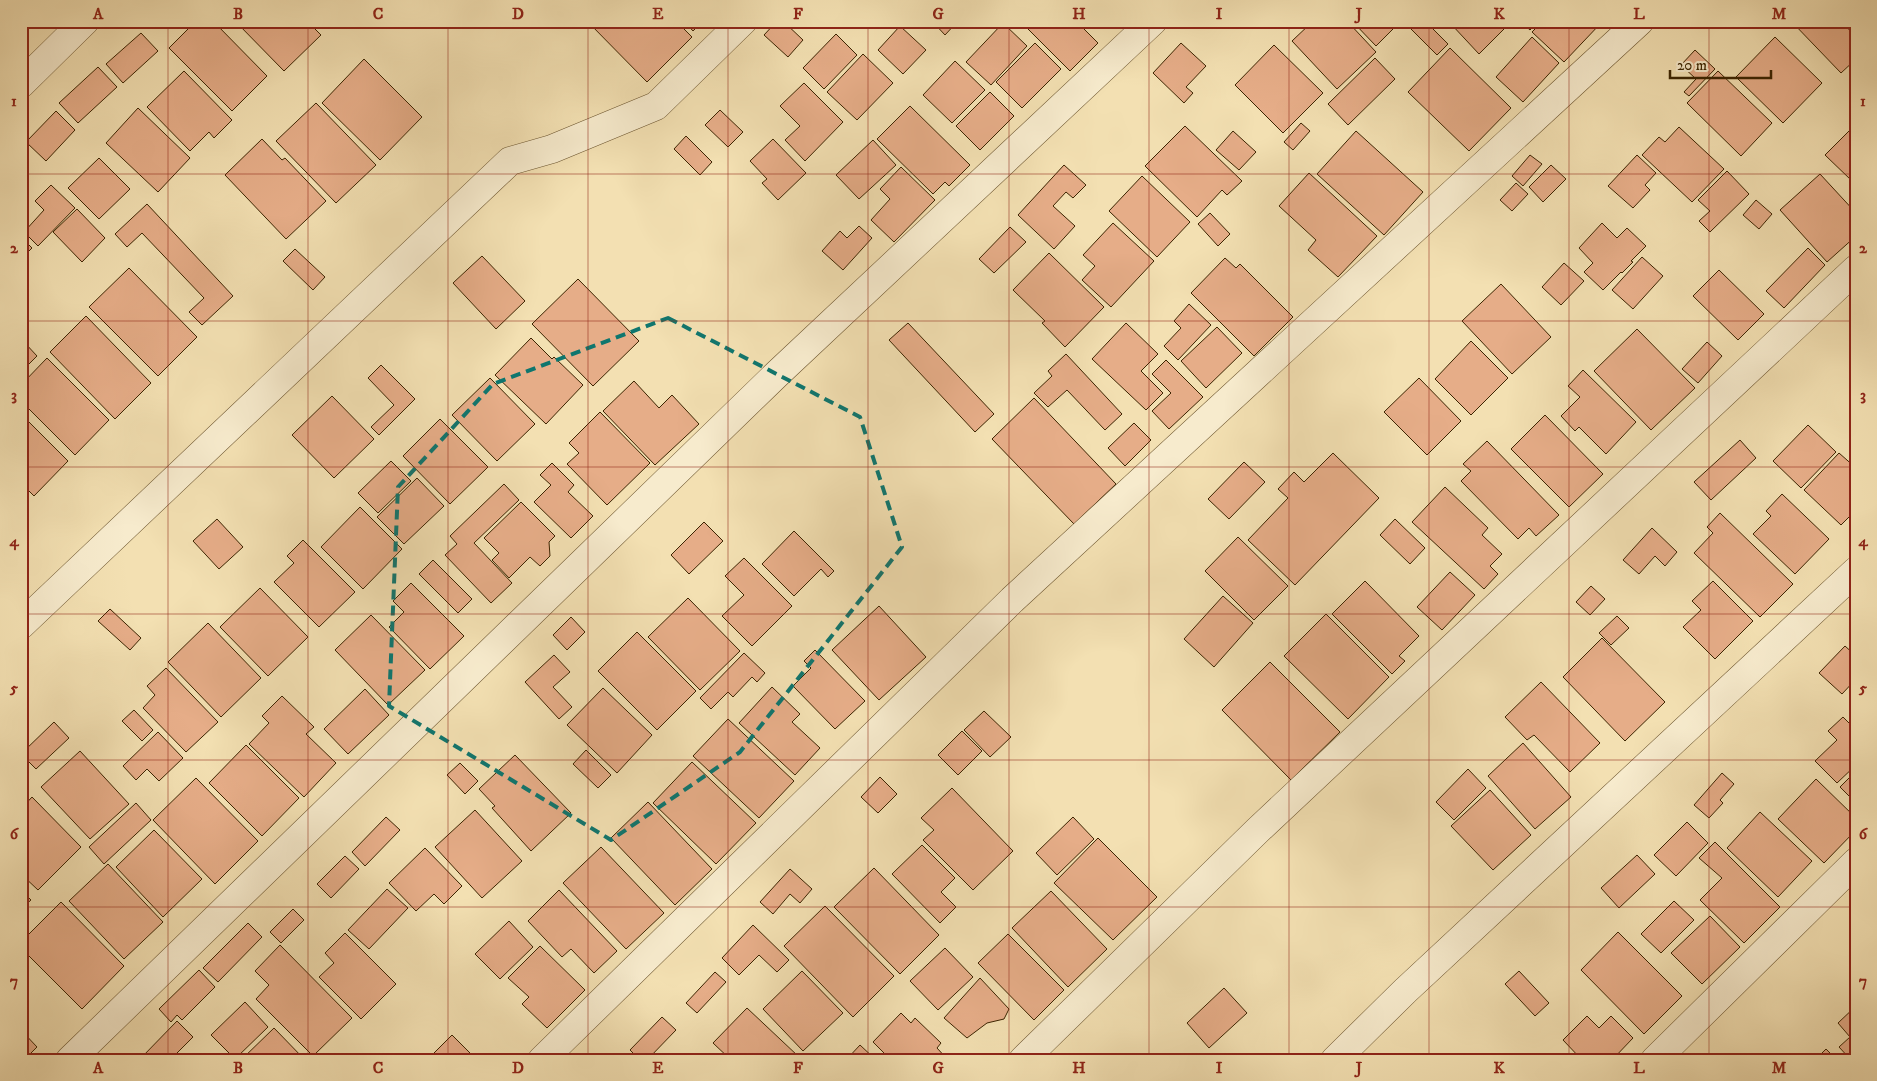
<svg xmlns="http://www.w3.org/2000/svg" width="1877" height="1081" font-family="'IM FELL DW Pica',serif">
	<style>
		.building { fill: #e6ad88; stroke: #3c2401 }
		.lines { fill: none; stroke-linecap: round; stroke-linejoin: round }
		.minor-casing { stroke: #6a532d; stroke-width: 29 }
		.minor { stroke: #f7ebcd; stroke-width: 28 }
		.marked { fill: none; stroke: #0f766e; stroke-width: 4; stroke-dasharray: 10 6; stroke-linejoin: round }
		.grid { fill: none; stroke: #8f2418; stroke-width: 1; stroke-opacity: 0.55 }
		.neatline { fill: none; stroke: #8f2418; stroke-width: 2 }
		.grid-label { font-size: 16px; text-anchor: middle; font-weight: bold; fill: #8f2418 }
	</style>
	<rect width="100%" height="100%" fill="#f3e0b2"/>
	<filter id="stains"><feTurbulence type="fractalNoise" baseFrequency=".004" numOctaves="4"/><feColorMatrix values="0 0 0 0 .2 0 0 0 0 .09 0 0 0 0 .02 0 0 0 .5 -.17"/></filter>
	<radialGradient id="worn" r=".72"><stop offset=".6" stop-color="#630" stop-opacity="0"/><stop offset="1" stop-color="#630" stop-opacity=".3"/></radialGradient>
	<path class="building" d="M21 21H29L21 29Z
		M196 21H213L267 76 232 111 169 48Z
		M235 21H307L321 35 284 71Z
		M587 21H676L692 37 647 82Z
		M684 21H703L693 31Z
		M777 21H783L803 40 788 57 764 35Z
		M932 21H958L945 35Z
		M1020 21H1076L1098 43 1070 71Z
		M1309 21H1347L1376 52 1337 89 1292 41 1311 23Z
		M1352 21H1401L1376 46Z
		M1415 21H1425L1448 44 1437 55 1409 27Z
		M1454 21H1512L1479 54 1451 24Z
		M1520 21H1539L1530 30Z
		M1543 21H1599L1601 23 1564 62 1532 32Z
		M1791 21H1841L1856 37V59L1841 73Z
		M1846 21H1856V31Z
		M1003 23 1027 46 991 85 966 62Z
		M900 26 926 50 903 74 878 50Z
		M141 33 158 51 123 83 106 64Z
		M836 34 857 55 824 89 803 68Z
		M1532 37 1559 63 1523 102 1496 77Z
		M1775 37 1822 83 1783 123 1736 77Z
		M1035 43 1061 69 1022 108 996 82Z
		M1181 43 1206 66 1186 87 1193 93 1184 103 1153 73Z
		M1274 45 1323 93 1283 133 1235 85Z
		M1450 48 1511 108 1469 151 1408 92Z
		M1695 50 1715 69 1689 96 1684 92 1696 79 1681 65Z
		M863 54 893 83 857 120 827 92Z
		M1375 58 1395 79 1348 125 1328 104Z
		M364 59 422 117 380 160 322 103Z
		M955 61 985 90 952 123 923 95Z
		M98 67 117 87 78 123 59 103Z
		M184 71 232 120 214 138 209 132 190 151 147 107Z
		M1718 71 1772 123 1741 156 1687 103Z
		M804 83 843 122 805 161 785 140 800 126 780 106Z
		M990 92 1014 116 980 150 956 126Z
		M316 103 376 165 336 203 276 141Z
		M910 106 970 165 949 186 945 182 933 194 877 139Z
		M138 108 190 158 158 192 106 143Z
		M720 110 743 132 728 147 705 125Z
		M56 111 75 130 46 161 26 142Z
		M1301 123 1310 131 1293 150 1284 142Z
		M1856 124V176L1851 180 1825 155Z
		M1185 126 1242 181 1227 195 1222 190 1197 217 1145 166Z
		M1679 127 1724 169 1692 202 1642 155 1659 137 1665 142Z
		M1233 131 1256 152 1239 170 1216 150Z
		M1356 131 1423 192 1384 235 1317 174Z
		M686 136 712 162 700 175 674 149Z
		M262 139 282 160 285 158 326 201 286 239 225 175Z
		M773 139 806 173 778 200 762 183 767 179 750 161Z
		M873 140 896 165 859 199 836 175Z
		M1530 155 1542 164 1523 186 1512 176Z
		M1637 155 1656 173 1645 185 1650 190 1633 208 1608 186Z
		M99 158 130 189 99 219 68 188Z
		M1064 165 1086 185 1073 198 1066 192 1053 206 1075 226 1054 249 1018 215Z
		M1551 165 1566 179 1543 202 1529 187Z
		M901 167 935 200 894 242 871 220 890 199 880 189Z
		M1727 171 1749 194 1710 232 1699 221 1710 211 1698 200Z
		M1309 173 1377 236 1338 277 1308 250 1316 240 1279 206Z
		M1820 174 1856 213V236L1827 262 1780 210Z
		M1142 176 1190 222 1157 257 1109 211Z
		M1516 183 1528 194 1512 211 1500 200Z
		M51 185 75 208 38 246 24 232 44 210 35 201Z
		M1756 200 1772 214 1759 229 1743 215Z
		M147 204 233 296 202 325 189 312 204 298 142 233 127 247 115 234Z
		M77 209 105 238 82 262 53 232Z
		M1210 213 1230 234 1218 246 1198 224Z
		M1113 223 1154 261 1111 307 1082 280 1095 266 1083 255Z
		M1602 223 1617 238 1627 228 1646 246 1631 261 1633 262 1622 273 1621 272 1603 290 1584 272 1593 263 1579 248Z
		M859 226 872 238 843 270 822 251 840 231 847 238Z
		M1010 227 1026 242 994 273 979 259Z
		M21 237 32 248 21 259Z
		M1808 248 1825 265 1784 308 1766 291Z
		M295 249 325 277 313 290 283 261Z
		M1049 253 1104 307 1065 347 1042 323 1045 321 1013 290Z
		M482 256 525 301 496 329 453 283Z
		M1642 257 1663 276 1633 309 1612 290Z
		M1225 258 1236 268 1240 264 1293 317 1254 356 1191 293Z
		M21 263 28 270 21 277Z
		M1564 263 1584 281 1561 305 1542 287Z
		M129 268 197 337 158 376 89 307Z
		M1719 270 1764 314 1738 340 1693 296Z
		M578 279 639 341 593 386 532 324Z
		M1501 284 1551 337 1512 374 1462 321Z
		M1189 304 1211 325 1178 360 1164 346 1181 328 1174 321Z
		M86 316 151 383 115 419 50 352Z
		M908 323 994 414 975 432 889 340Z
		M1126 323 1158 354 1141 371 1163 393 1146 410 1092 359Z
		M1217 327 1242 353 1206 388 1181 361Z
		M1637 329 1695 388 1651 430 1594 371Z
		M531 338 552 359 554 357 583 385 546 424 495 375Z
		M1471 341 1508 378 1471 415 1435 379Z
		M24 342 37 356 21 372V345Z
		M1707 342 1722 356 1698 383 1682 369Z
		M1066 354 1122 414 1105 430 1067 390 1048 407 1034 393 1052 376 1048 371Z
		M47 358 109 420 75 455 21 401V385Z
		M1166 360 1203 397 1169 429 1152 411 1171 393 1152 374Z
		M381 365 415 399 379 435 371 427 394 405 368 378Z
		M1583 370 1636 422 1606 454 1579 427 1575 431 1561 416 1580 397 1568 386Z
		M490 378 535 424 497 461 452 415Z
		M1419 378 1461 421 1427 455 1384 412Z
		M634 381 659 408 672 395 699 424 655 465 603 411Z
		M332 396 374 439 334 478 292 435Z
		M1034 398 1116 484 1074 524 992 439Z
		M600 412 650 463 607 505 567 464 579 453 569 443Z
		M21 414 68 461 34 496 21 483Z
		M1545 415 1603 474 1569 507 1511 449Z
		M440 419 488 467 450 504 403 456Z
		M1134 423 1151 440 1125 466 1108 448Z
		M1808 425 1836 452 1801 488 1773 461Z
		M1740 440 1756 458 1711 500 1694 482Z
		M1487 441 1559 515 1536 536 1529 528 1518 539 1461 481 1471 471 1463 464Z
		M1333 453 1379 498 1295 585 1248 540 1288 498 1278 489 1294 472 1304 482Z
		M1839 453 1856 468V510L1841 525 1804 490Z
		M391 461 411 481 378 513 358 493Z
		M1244 462 1265 482 1229 519 1208 499Z
		M552 463 574 485 568 492 593 516 571 538 534 502 551 485 540 475Z
		M417 478 444 506 404 544 377 517Z
		M504 484 519 500 474 543 512 583 491 603 445 555 457 544 450 536Z
		M1445 487 1488 528 1482 535 1502 554 1490 566 1498 574 1484 589 1412 522Z
		M1782 494 1829 539 1795 574 1753 534 1771 516 1766 511Z
		M521 502 555 536 549 542 550 556 540 566 530 557 509 578 492 560 499 553 484 538Z
		M360 507 402 549 363 589 321 547Z
		M1720 513 1793 584 1760 617 1694 553 1713 533 1707 527Z
		M217 519 243 547 219 569 193 541Z
		M1395 519 1425 548 1410 564 1380 535Z
		M704 522 723 541 689 574 671 555Z
		M1652 528 1677 552 1665 566 1655 556 1639 574 1623 560Z
		M794 531 834 571 828 577 821 569 794 596 762 564Z
		M1238 537 1288 586 1254 620 1205 571Z
		M303 540 355 592 319 627 274 582 294 563 287 556Z
		M744 558 792 606 752 646 722 616 744 595 725 576Z
		M433 560 472 599 458 613 419 574Z
		M1450 572 1475 595 1442 630 1417 607Z
		M1365 581 1419 636 1399 656 1405 661 1392 674 1332 614Z
		M1713 581 1753 621 1715 659 1683 627 1701 610 1692 601Z
		M411 583 464 636 430 669 389 627 404 612 393 601Z
		M1591 586 1605 599 1590 615 1576 602Z
		M260 588 308 637 268 676 220 627Z
		M1223 596 1253 623 1214 667 1184 639Z
		M688 598 740 651 700 690 648 637Z
		M879 606 926 657 879 700 832 650Z
		M110 609 141 638 130 650 98 621Z
		M1326 614 1389 677 1348 719 1284 656Z
		M371 615 425 670 388 705 335 650Z
		M1617 616 1629 628 1611 645 1599 633Z
		M571 617 585 632 567 650 553 635Z
		M208 623 261 678 221 717 168 662Z
		M637 632 696 691 657 730 598 671Z
		M1602 638 1665 702 1625 741 1563 677Z
		M1845 646 1856 656V679L1842 694 1819 673Z
		M815 650 865 701 835 729 793 686 811 668 804 661Z
		M744 653 765 673 757 682 752 677 733 697 728 692 711 709 700 698Z
		M554 655 570 672 553 687 572 707 559 719 525 682Z
		M1270 662 1340 732 1291 780 1222 710Z
		M166 668 218 722 186 752 143 708 155 695 147 686Z
		M1541 682 1600 743 1570 772 1534 735 1527 740 1505 717Z
		M772 687 800 714 792 722 820 748 795 775 739 723Z
		M603 688 652 735 617 773 567 725Z
		M365 689 389 715 348 754 324 729Z
		M282 696 314 727 306 734 336 763 304 797 249 744 269 723 262 716Z
		M134 710 153 730 142 741 122 721Z
		M984 711 1011 737 990 757 964 730Z
		M1843 717 1856 730V765L1837 783 1815 761 1837 740 1828 731Z
		M728 719 794 781 759 818 693 756Z
		M54 722 69 738 36 769 21 754Z
		M962 731 982 751 958 775 938 755Z
		M158 732 183 758 159 781 147 769 136 780 123 766Z
		M1523 743 1571 797 1535 829 1488 776Z
		M246 745 299 798 262 836 209 783Z
		M586 750 611 775 598 788 573 764Z
		M80 751 129 804 90 839 41 787Z
		M515 755 571 813 531 851 492 808 495 806 479 789Z
		M692 762 756 823 716 864 653 803Z
		M460 763 478 781 465 794 447 775Z
		M1468 769 1486 788 1454 820 1436 802Z
		M1856 771V803L1840 787Z
		M1722 773 1734 784 1720 800 1723 803 1709 818 1694 805Z
		M880 777 897 794 878 813 861 797Z
		M196 778 258 841 215 884 153 820Z
		M1816 779 1856 818V830L1824 863 1778 819Z
		M952 788 1013 851 973 890 923 840 934 830 921 818Z
		M1490 790 1531 835 1493 870 1451 826Z
		M32 797 81 847 38 890 21 874V809Z
		M648 802 712 869 675 905 611 838Z
		M136 803 151 820 104 864 89 847Z
		M475 810 522 861 482 898 435 847Z
		M1760 812 1812 861 1778 897 1727 848Z
		M386 817 400 830 365 866 352 852Z
		M1073 817 1094 839 1057 875 1036 853Z
		M1687 822 1708 843 1676 876 1654 855Z
		M154 830 202 879 163 917 116 867Z
		M1098 838 1157 897 1113 940 1054 883Z
		M1715 842 1780 907 1744 943 1700 900 1722 878 1699 858Z
		M922 845 955 878 941 892 956 907 940 923 892 874Z
		M601 847 664 913 626 949 563 883Z
		M425 848 462 886 444 904 434 894 416 911 389 883Z
		M1637 855 1655 874 1619 908 1601 888Z
		M345 856 359 869 331 898 317 884Z
		M108 864 163 922 124 959 69 901Z
		M874 868 939 935 900 974 834 907Z
		M790 869 812 889 800 903 790 894 773 914 760 902Z
		M387 889 408 908 369 949 348 930Z
		M21 890 31 900 21 909Z
		M559 890 617 951 594 973 571 949 562 957 528 921Z
		M1051 891 1107 949 1068 987 1012 928Z
		M1674 901 1694 920 1661 953 1641 934Z
		M61 902 124 966 82 1009 21 948V942Z
		M825 906 894 976 853 1017 784 946Z
		M293 909 304 920 281 943 270 932Z
		M1710 916 1740 947 1702 984 1671 953Z
		M509 921 533 947 500 979 475 954Z
		M248 923 262 937 218 982 203 968Z
		M753 925 789 960 777 972 759 955 739 975 722 958Z
		M1618 932 1682 996 1644 1034 1581 970Z
		M345 933 396 984 361 1019 319 977 334 963 325 953Z
		M1008 934 1064 990 1034 1020 978 963Z
		M280 945 352 1018 313 1056 256 999 269 985 255 971Z
		M540 946 585 990 547 1028 522 1004 529 997 508 978Z
		M945 948 973 977 938 1010 910 981Z
		M199 970 215 987 182 1020 177 1015 171 1022 159 1009Z
		M802 971 843 1013 803 1051 763 1009Z
		M1519 971 1549 1003 1535 1016 1505 984Z
		M715 972 726 982 697 1013 686 1003Z
		M980 978 1009 1009 1004 1019 987 1023 967 1038 944 1018Z
		M1224 988 1247 1013 1209 1048 1187 1023Z
		M245 1002 268 1027 235 1059 211 1035Z
		M1856 1006V1060H1851L1839 1047 1850 1037 1838 1023Z
		M747 1008 798 1056 795 1060H731L713 1043Z
		M901 1013 911 1023 915 1018 941 1043 937 1048 948 1060H891L873 1042Z
		M1587 1016 1599 1028 1611 1016 1633 1038 1612 1060H1582L1563 1040Z
		M662 1017 676 1030 647 1060H640L630 1050Z
		M177 1021 193 1037 170 1060H143L141 1058Z
		M274 1028 305 1060H241Z
		M21 1030 37 1047 24 1060H21Z
		M452 1035 477 1060H427Z
		M860 1045 876 1060H846Z
		M1826 1049 1837 1060H1815Z
		M716 1054 721 1060H711Z
		M627 1055 631 1060H621Z"/>
	<g class="lines">
		<defs>
			<path id="minor" d="M21 84 85 21
				M21 625 510 161 552 149 656 106 743 21
				M70 1060 777 374 1153 21
				M542 1060 1012 600 1640 21
				M1023 1060 1257 831 1856 269
				M1335 1060 1405 991 1856 571
				M1655 1060 1856 862"/>
		</defs>
		<use href="#minor" class="minor-casing"/>
		<use href="#minor" class="minor"/>
	</g>
	<path class="marked" d="M668 318 860 417 902 547 740 752 611 840 389 706 398 487 493 384Z"/>
	<path class="grid" d="M168 21V1060M308 21V1060M448 21V1060M588 21V1060M728 21V1060M868 21V1060M1009 21V1060M1149 21V1060M1289 21V1060M1429 21V1060M1569 21V1060M1709 21V1060M21 174H1856M21 321H1856M21 467H1856M21 614H1856M21 760H1856M21 907H1856"/>
	<rect width="1877" height="1081" fill="none" stroke="#f3e0b2" stroke-width="55"/>
	<path d="M1670 70v8h101v-8" fill="none" stroke="#3c2401" stroke-width="2.5"/>
	<text x="1677" y="70" font-size="15" fill="#3c2401" stroke="#f7ebcd" stroke-width="4" paint-order="stroke">20 m</text>
	<rect x="28" y="28" width="1822" height="1026" class="neatline"/>
	<g class="grid-label">
		<text x="98" y="19">A</text>
		<text x="238" y="19">B</text>
		<text x="378" y="19">C</text>
		<text x="518" y="19">D</text>
		<text x="658" y="19">E</text>
		<text x="798" y="19">F</text>
		<text x="938" y="19">G</text>
		<text x="1079" y="19">H</text>
		<text x="1219" y="19">I</text>
		<text x="1359" y="19">J</text>
		<text x="1499" y="19">K</text>
		<text x="1639" y="19">L</text>
		<text x="1779" y="19">M</text>
		<text x="14" y="106">1</text>
		<text x="1863" y="106">1</text>
		<text x="14" y="253">2</text>
		<text x="1863" y="253">2</text>
		<text x="14" y="400">3</text>
		<text x="1863" y="400">3</text>
		<text x="14" y="546">4</text>
		<text x="1863" y="546">4</text>
		<text x="14" y="693">5</text>
		<text x="1863" y="693">5</text>
		<text x="14" y="839">6</text>
		<text x="1863" y="839">6</text>
		<text x="14" y="986">7</text>
		<text x="1863" y="986">7</text>
		<text x="98" y="1073">A</text>
		<text x="238" y="1073">B</text>
		<text x="378" y="1073">C</text>
		<text x="518" y="1073">D</text>
		<text x="658" y="1073">E</text>
		<text x="798" y="1073">F</text>
		<text x="938" y="1073">G</text>
		<text x="1079" y="1073">H</text>
		<text x="1219" y="1073">I</text>
		<text x="1359" y="1073">J</text>
		<text x="1499" y="1073">K</text>
		<text x="1639" y="1073">L</text>
		<text x="1779" y="1073">M</text>
	</g>
	<rect width="100%" height="100%" filter="url(#stains)"/>
	<rect width="100%" height="100%" fill="url(#worn)"/>
</svg>
